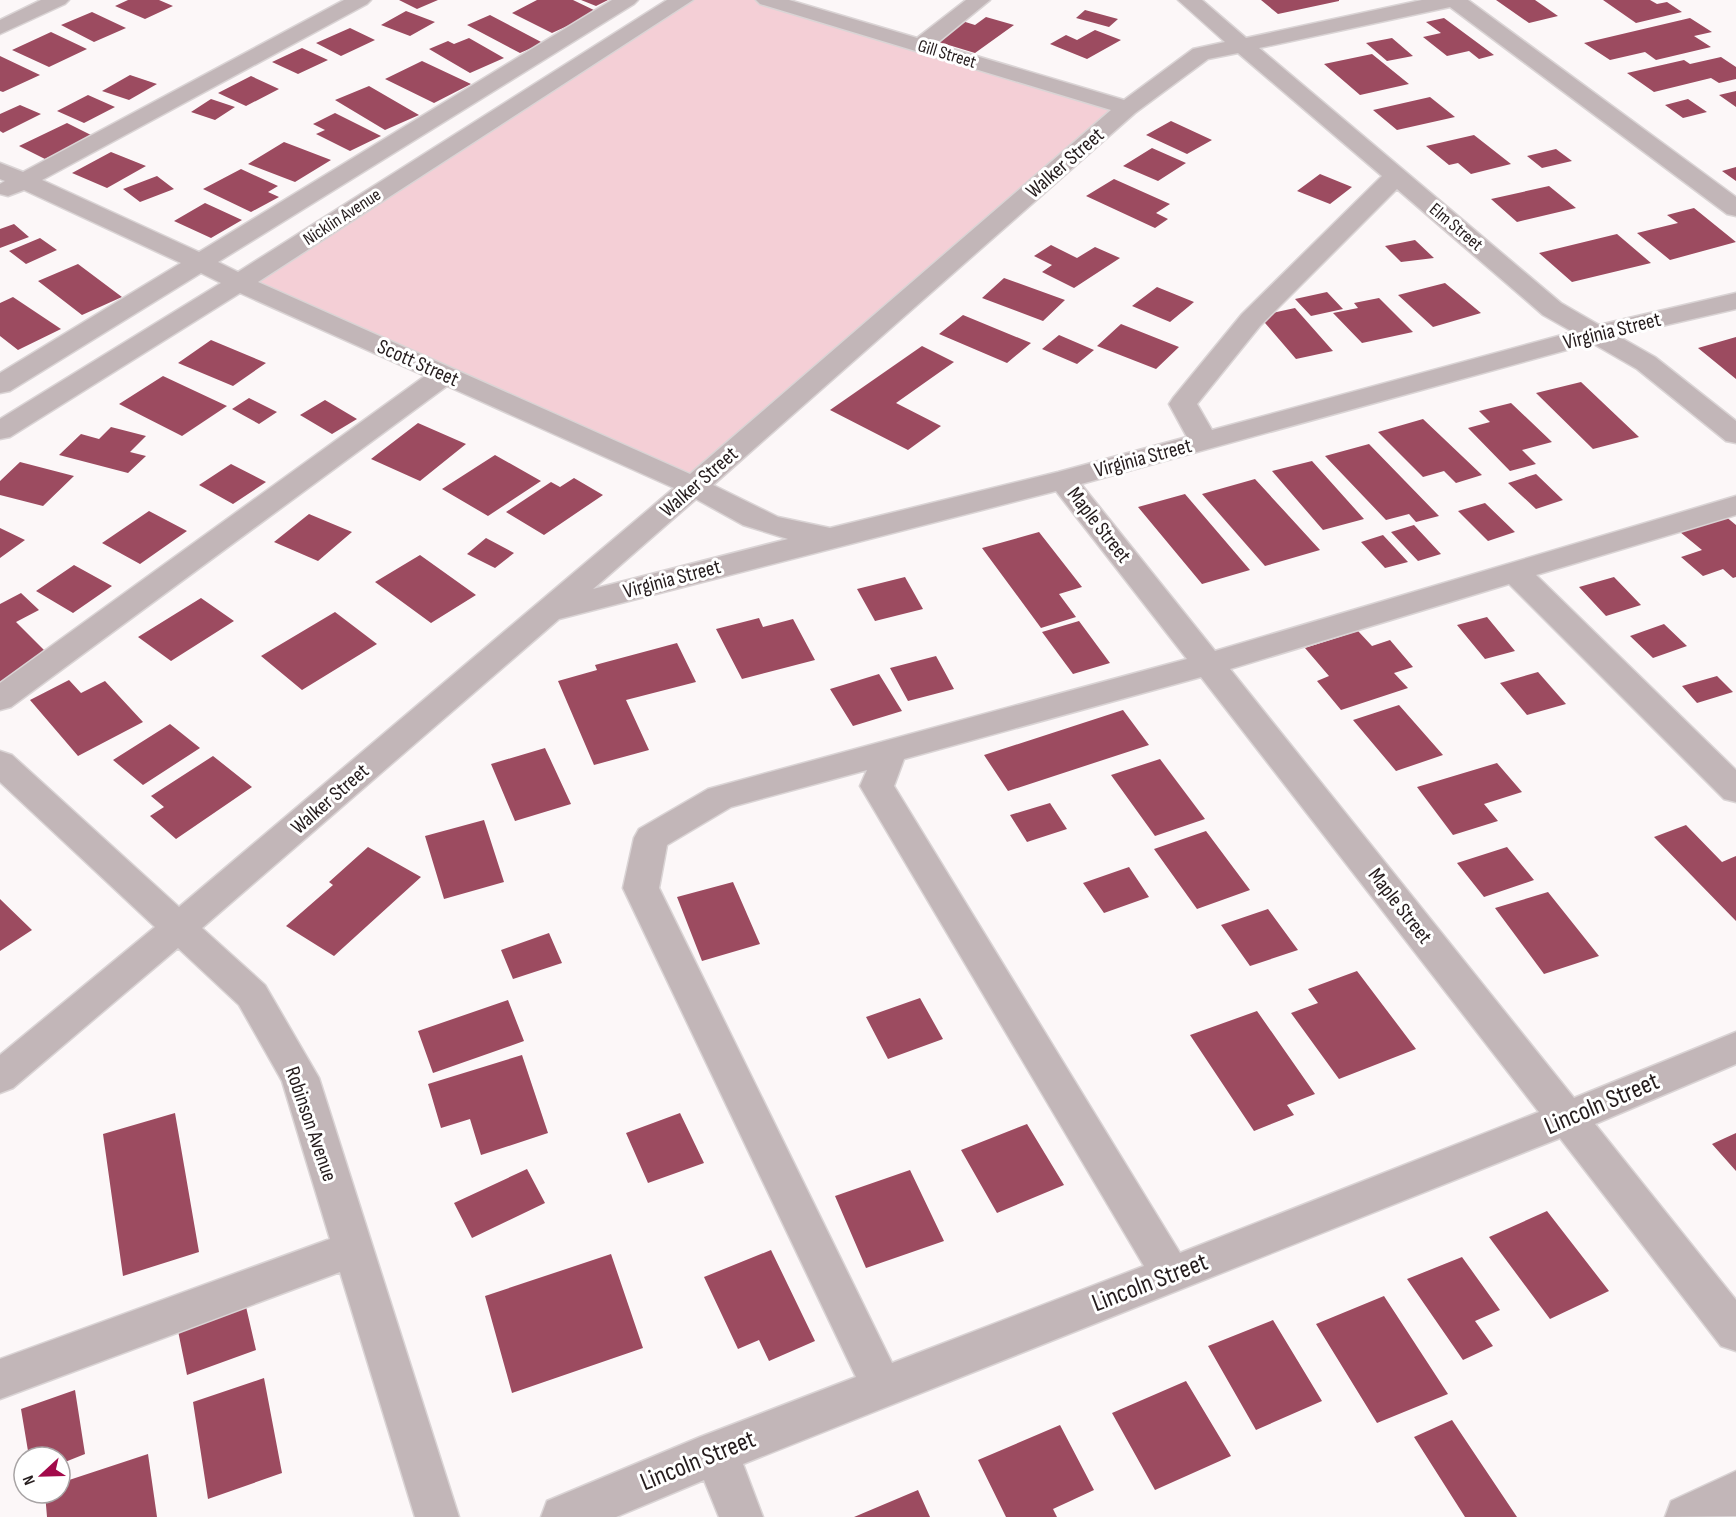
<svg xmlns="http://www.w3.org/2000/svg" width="1736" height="1517" font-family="'Sofia Sans Condensed',sans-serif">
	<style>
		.green { fill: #f4cfd6 }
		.building { fill: #9c4b60 }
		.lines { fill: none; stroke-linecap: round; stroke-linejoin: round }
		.minor-casing { stroke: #dad4d5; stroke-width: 3 }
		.minor { fill: #c2b6b8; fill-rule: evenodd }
		.labels { text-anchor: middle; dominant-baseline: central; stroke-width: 6; stroke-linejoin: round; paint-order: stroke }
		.far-street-label { font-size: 18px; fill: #251c1d; stroke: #fff }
		.street-label { font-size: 21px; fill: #251c1d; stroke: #fff }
		.near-street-label { font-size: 26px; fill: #251c1d; stroke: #fff }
	</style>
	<rect width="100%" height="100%" fill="#fcf7f8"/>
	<path class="green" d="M682 0H767L1127 108 694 486 239 283Z"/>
	<path class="building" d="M128 0H159L173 6 145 19 115 6Z
		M399 0H438L417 9Z
		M537 0H573L598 12 552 33 512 13Z
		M581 0H608L596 6Z
		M1261 0H1339V1L1278 14Z
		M1496 0H1535L1558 16 1529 23Z
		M1603 0H1650L1657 4 1667 2 1682 12 1636 23Z
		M1085 10 1118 19 1109 27 1076 18Z
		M406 11 435 22 410 36 381 25Z
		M92 12 126 28 94 42 61 25Z
		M490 15 543 43 520 53 467 25Z
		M986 17 1014 25 975 53 932 40 959 20 975 25Z
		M1444 18 1494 55 1479 59 1469 51 1447 56 1423 37 1441 33 1426 22Z
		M1690 18 1712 32 1694 36 1711 47 1656 60 1645 52 1610 60 1584 43Z
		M350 28 375 40 341 56 316 43Z
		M1095 30 1121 40 1087 59 1050 44 1066 35 1077 40Z
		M51 32 87 49 49 67 12 50Z
		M469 38 504 58 470 73 429 49 448 41 454 44Z
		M1392 38 1413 56 1387 61 1366 43Z
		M302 48 328 60 298 74 272 62Z
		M1372 54 1409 84 1360 95 1324 64Z
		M0 56 40 75 3 92 0 91Z
		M1721 57 1736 67V79L1719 83 1711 78 1654 92 1627 73 1684 60 1690 64Z
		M422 61 471 84 434 103 385 79Z
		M130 75 157 84 129 100 102 91Z
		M251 76 279 89 246 106 218 93Z
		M369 86 419 115 385 130 335 100Z
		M1736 91V107L1719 95Z
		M88 95 115 107 84 123 57 111Z
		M1430 97 1455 117 1397 130 1373 110Z
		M211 99 235 107 215 120 191 112Z
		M1688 99 1707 112 1683 118 1665 105Z
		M20 105 41 114 3 133 0 131V114Z
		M335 113 381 136 350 151 316 134 325 130 313 124Z
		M1171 121 1212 140 1187 154 1146 135Z
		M67 123 93 136 45 159 19 146Z
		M1474 135 1511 164 1471 174 1458 163 1449 165 1426 146Z
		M284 142 331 160 295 182 248 164Z
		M1152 148 1186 163 1158 181 1123 166Z
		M1556 149 1572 161 1542 168 1527 156Z
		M111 152 146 166 107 188 72 173Z
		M1736 167V181L1722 171Z
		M241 169 278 186 268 192 279 197 251 212 203 189Z
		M1320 174 1352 187 1330 204 1297 191Z
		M157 176 174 189 140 202 123 189Z
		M1114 179 1170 204 1156 213 1168 219 1155 228 1086 196Z
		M1549 186 1576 208 1517 222 1491 199Z
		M205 203 242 220 211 238 174 221Z
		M1694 208 1736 242 1670 260 1637 233 1678 223 1667 215Z
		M14 224 29 237 0 248V229Z
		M1617 234 1651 263 1572 282 1539 253Z
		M40 238 57 250 26 264 9 251Z
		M1415 240 1434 258 1401 262 1385 246Z
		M1051 245 1077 258 1095 247 1120 258 1074 288 1042 272 1052 265 1034 256Z
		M78 264 122 297 82 315 38 281Z
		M1004 278 1065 300 1043 321 982 298Z
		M1445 283 1481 313 1433 327 1398 295Z
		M1157 287 1194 302 1170 322 1132 306Z
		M1327 292 1343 309 1311 316 1295 299Z
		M13 297 61 329 18 350 0 336V303Z
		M1379 298 1413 332 1362 343 1333 313 1358 308 1354 303Z
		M1295 308 1333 351 1296 359 1259 316Z
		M963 315 1031 343 1007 363 939 334Z
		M1121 324 1179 347 1156 369 1097 346Z
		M1059 335 1094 350 1077 364 1042 349Z
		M1736 337V379L1698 348Z
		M211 340 266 363 233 386 178 363Z
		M922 346 954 362 896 403 941 426 908 450 830 410Z
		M163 376 227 406 182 436 119 404Z
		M1581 382 1639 437 1593 449 1536 393Z
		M249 398 277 412 259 424 232 409Z
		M325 400 357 419 332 434 300 415Z
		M1511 403 1552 442 1522 450 1536 464 1510 471 1468 428 1490 422 1479 411Z
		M1423 419 1482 475 1456 483 1444 471 1423 477 1378 432Z
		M418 423 466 444 420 481 371 459Z
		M111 427 146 436 130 452 146 456 128 473 59 455 81 434 99 439Z
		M1369 444 1439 516 1416 522 1409 514 1386 520 1325 456Z
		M495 455 541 481 488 516 442 489Z
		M1312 461 1364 519 1323 530 1272 471Z
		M20 462 74 476 43 506 0 495V481Z
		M231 464 266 482 233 504 199 485Z
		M1536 474 1563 500 1536 509 1508 483Z
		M574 478 603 495 544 535 506 512 551 482 560 487Z
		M1255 479 1320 550 1265 566 1202 494Z
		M1185 494 1250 570 1202 584 1138 507Z
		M1485 503 1515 532 1488 541 1458 511Z
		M149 511 187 531 140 564 102 543Z
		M309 514 352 532 318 561 274 542Z
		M1725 516 1736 525V577L1733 578 1723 569 1703 576 1681 557 1702 550 1680 532Z
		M1414 525 1441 554 1418 561 1391 532Z
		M0 528 25 540 0 558Z
		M1039 532 1082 587 1059 594 1076 617 1041 628 982 548Z
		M1383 535 1408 562 1385 568 1361 542Z
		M486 538 514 553 495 568 467 554Z
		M420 555 476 595 431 623 375 582Z
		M74 565 112 586 73 613 36 591Z
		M905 577 923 609 875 621 857 589Z
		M1614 577 1641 605 1606 616 1579 587Z
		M21 593 39 610 16 622 53 659 0 687V604Z
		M201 598 234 621 171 661 138 637Z
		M335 612 377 644 302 690 261 656Z
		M1487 617 1515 651 1485 659 1457 625Z
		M759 618 763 627 793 619 815 660 742 679 716 629Z
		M1079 621 1110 663 1073 674 1042 632Z
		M1664 624 1687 646 1653 658 1630 636Z
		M1358 631 1372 646 1390 640 1413 667 1394 673 1408 688 1341 710 1317 681 1329 676 1305 648Z
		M677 643 696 682 626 700 649 750 594 765 558 681 597 670 595 665Z
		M936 656 954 689 908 701 890 668Z
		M1538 672 1566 704 1527 715 1500 683Z
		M879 674 902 711 853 726 830 689Z
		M1717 676 1733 692 1697 703 1682 686Z
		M69 680 81 693 105 681 143 722 78 756 30 700Z
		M1399 705 1443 755 1396 771 1353 720Z
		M1123 710 1149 745 1008 791 984 755Z
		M170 724 200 748 143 785 113 760Z
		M545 748 571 804 515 821 491 764Z
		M213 756 252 787 176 839 150 816 164 807 151 796Z
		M1160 759 1205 819 1155 836 1111 775Z
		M1497 763 1522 792 1484 804 1498 821 1453 835 1417 787Z
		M1050 803 1067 829 1027 842 1010 815Z
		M484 820 504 882 444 899 425 836Z
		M1686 825 1722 862 1736 856V921L1654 837Z
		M1206 831 1250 890 1197 909 1154 849Z
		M368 847 421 877 334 956 286 926 333 885 329 882Z
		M1507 847 1534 880 1484 897 1457 863Z
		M1129 867 1149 897 1104 913 1083 883Z
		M733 882 760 944 702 961 677 897Z
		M1548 892 1599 956 1544 974 1495 908Z
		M0 899 32 930 0 951Z
		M1268 909 1298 950 1250 966 1221 925Z
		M549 933 562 963 513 979 501 950Z
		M1357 971 1416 1049 1339 1079 1291 1013 1318 1003 1308 989Z
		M920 998 943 1039 888 1059 866 1017Z
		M508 1000 524 1041 433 1073 418 1031Z
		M1257 1011 1315 1094 1287 1105 1294 1115 1254 1131 1190 1035Z
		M522 1055 548 1133 481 1155 470 1119 441 1128 428 1084Z
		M175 1113 199 1252 123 1276 103 1134Z
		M680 1113 704 1163 648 1183 626 1133Z
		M1027 1124 1064 1185 997 1213 961 1150Z
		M1736 1133V1171L1712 1144Z
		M527 1169 545 1203 472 1238 454 1203Z
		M910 1170 944 1241 866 1268 835 1196Z
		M1547 1211 1609 1291 1550 1319 1489 1237Z
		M771 1250 815 1341 769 1361 759 1340 738 1349 704 1277Z
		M611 1254 643 1348 512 1393 485 1296Z
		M1462 1257 1500 1310 1475 1321 1493 1346 1463 1360 1407 1279Z
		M1384 1296 1448 1394 1377 1423 1316 1324Z
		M244 1298 256 1350 187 1375 176 1321Z
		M1273 1320 1322 1401 1256 1430 1208 1346Z
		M264 1378 282 1473 208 1499 193 1402Z
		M1186 1381 1231 1456 1155 1490 1112 1413Z
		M75 1390 85 1454 60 1464V1457H29L21 1409Z
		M1452 1420 1517 1517H1465L1414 1437Z
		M1060 1425 1094 1490 1053 1509 1057 1517H1006L978 1460Z
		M148 1454 157 1517H47L45 1493H60V1483Z
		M918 1490 930 1517H854Z"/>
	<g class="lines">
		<defs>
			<path id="minor" d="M41 0H69L65 4 0 34V20Z
				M344 0H371L367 4 42 180 199 252 612 0H638L634 4 218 262 238 272 667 0H693L258 282 690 474 1111 110 760 4 756 0H789L917 38 966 0H990L936 44 1124 100 1193 49 1225 42 1178 0H1202L1246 38 1422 0H1468L1736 197V216L1727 214 1450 7 1259 48 1561 303 1599 325 1736 293V309L1618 336 1655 357 1736 421V443L1726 441 1637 369 1592 343 1081 484 1215 651 1736 496V515L1536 575 1736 770V802L1724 799 1509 584 1230 669 1574 1098 1736 1032V1064L1595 1124 1736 1300V1351L1721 1346 1560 1138 743 1464 763 1517H719L704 1480 616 1517H541L547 1501 700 1437 856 1377 623 888 634 838 639 829 708 789 1187 659 1056 491 559 619 202 928 265 985 319 1078 459 1517H415L340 1272 0 1399V1359L330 1239 282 1081 239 1005 178 948 13 1088 0 1093V1055L155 927 0 782V751L12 755 179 907 674 488 447 386 11 707 0 710V683L425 376 240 293 10 437 0 439V419L221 283 201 273 10 391 0 393V373L181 263 24 190 8 196 0 194V184L5 181 0 179V163L23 172ZM1238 53 1382 176 1242 314 1173 398 1169 404 1187 437 1058 472 830 528 778 517 713 485 1135 113 1208 59ZM1397 189 1543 315 1573 332 1212 430 1197 404 1260 326ZM696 499 743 525 788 539 593 589ZM1201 677 1539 1112 1180 1253 894 786 904 759ZM867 770 860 786 1144 1266 892 1363 659 888 667 845 731 807Z
				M1736 1471V1516L1665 1517 1671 1501Z"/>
		</defs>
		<use href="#minor" class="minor-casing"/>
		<use href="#minor" class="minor"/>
	</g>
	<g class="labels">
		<g class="far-street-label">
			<text transform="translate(947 54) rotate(17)">Gill Street</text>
			<text transform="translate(342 217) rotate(-33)">Nicklin Avenue</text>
			<text transform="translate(1456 227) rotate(40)">Elm Street</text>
		</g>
		<g class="street-label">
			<text transform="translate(1065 163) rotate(-41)">Walker Street</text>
			<text transform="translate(1612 331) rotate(-14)">Virginia Street</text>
			<text transform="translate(418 363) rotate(24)">Scott Street</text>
			<text transform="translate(1143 458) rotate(-15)">Virginia Street</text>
			<text transform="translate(699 482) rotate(-41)">Walker Street</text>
			<text transform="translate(1099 525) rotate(52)">Maple Street</text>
			<text transform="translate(672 579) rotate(-15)">Virginia Street</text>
			<text transform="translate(330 799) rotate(-41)">Walker Street</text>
			<text transform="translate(1400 906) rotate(52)">Maple Street</text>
			<text transform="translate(311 1124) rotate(71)">Robinson Avenue</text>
		</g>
		<g class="near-street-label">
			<text transform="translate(1602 1104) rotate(-23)">Lincoln Street</text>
			<text transform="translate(1150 1283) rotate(-21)">Lincoln Street</text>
			<text transform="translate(698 1461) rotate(-22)">Lincoln Street</text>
		</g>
	</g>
	<g transform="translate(42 1475) rotate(248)"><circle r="28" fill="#ffffff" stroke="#a8a4a5" stroke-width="1.5"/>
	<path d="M0-4.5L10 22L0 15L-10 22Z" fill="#a20a4a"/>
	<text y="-9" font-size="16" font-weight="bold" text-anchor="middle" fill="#251c1d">N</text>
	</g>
</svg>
